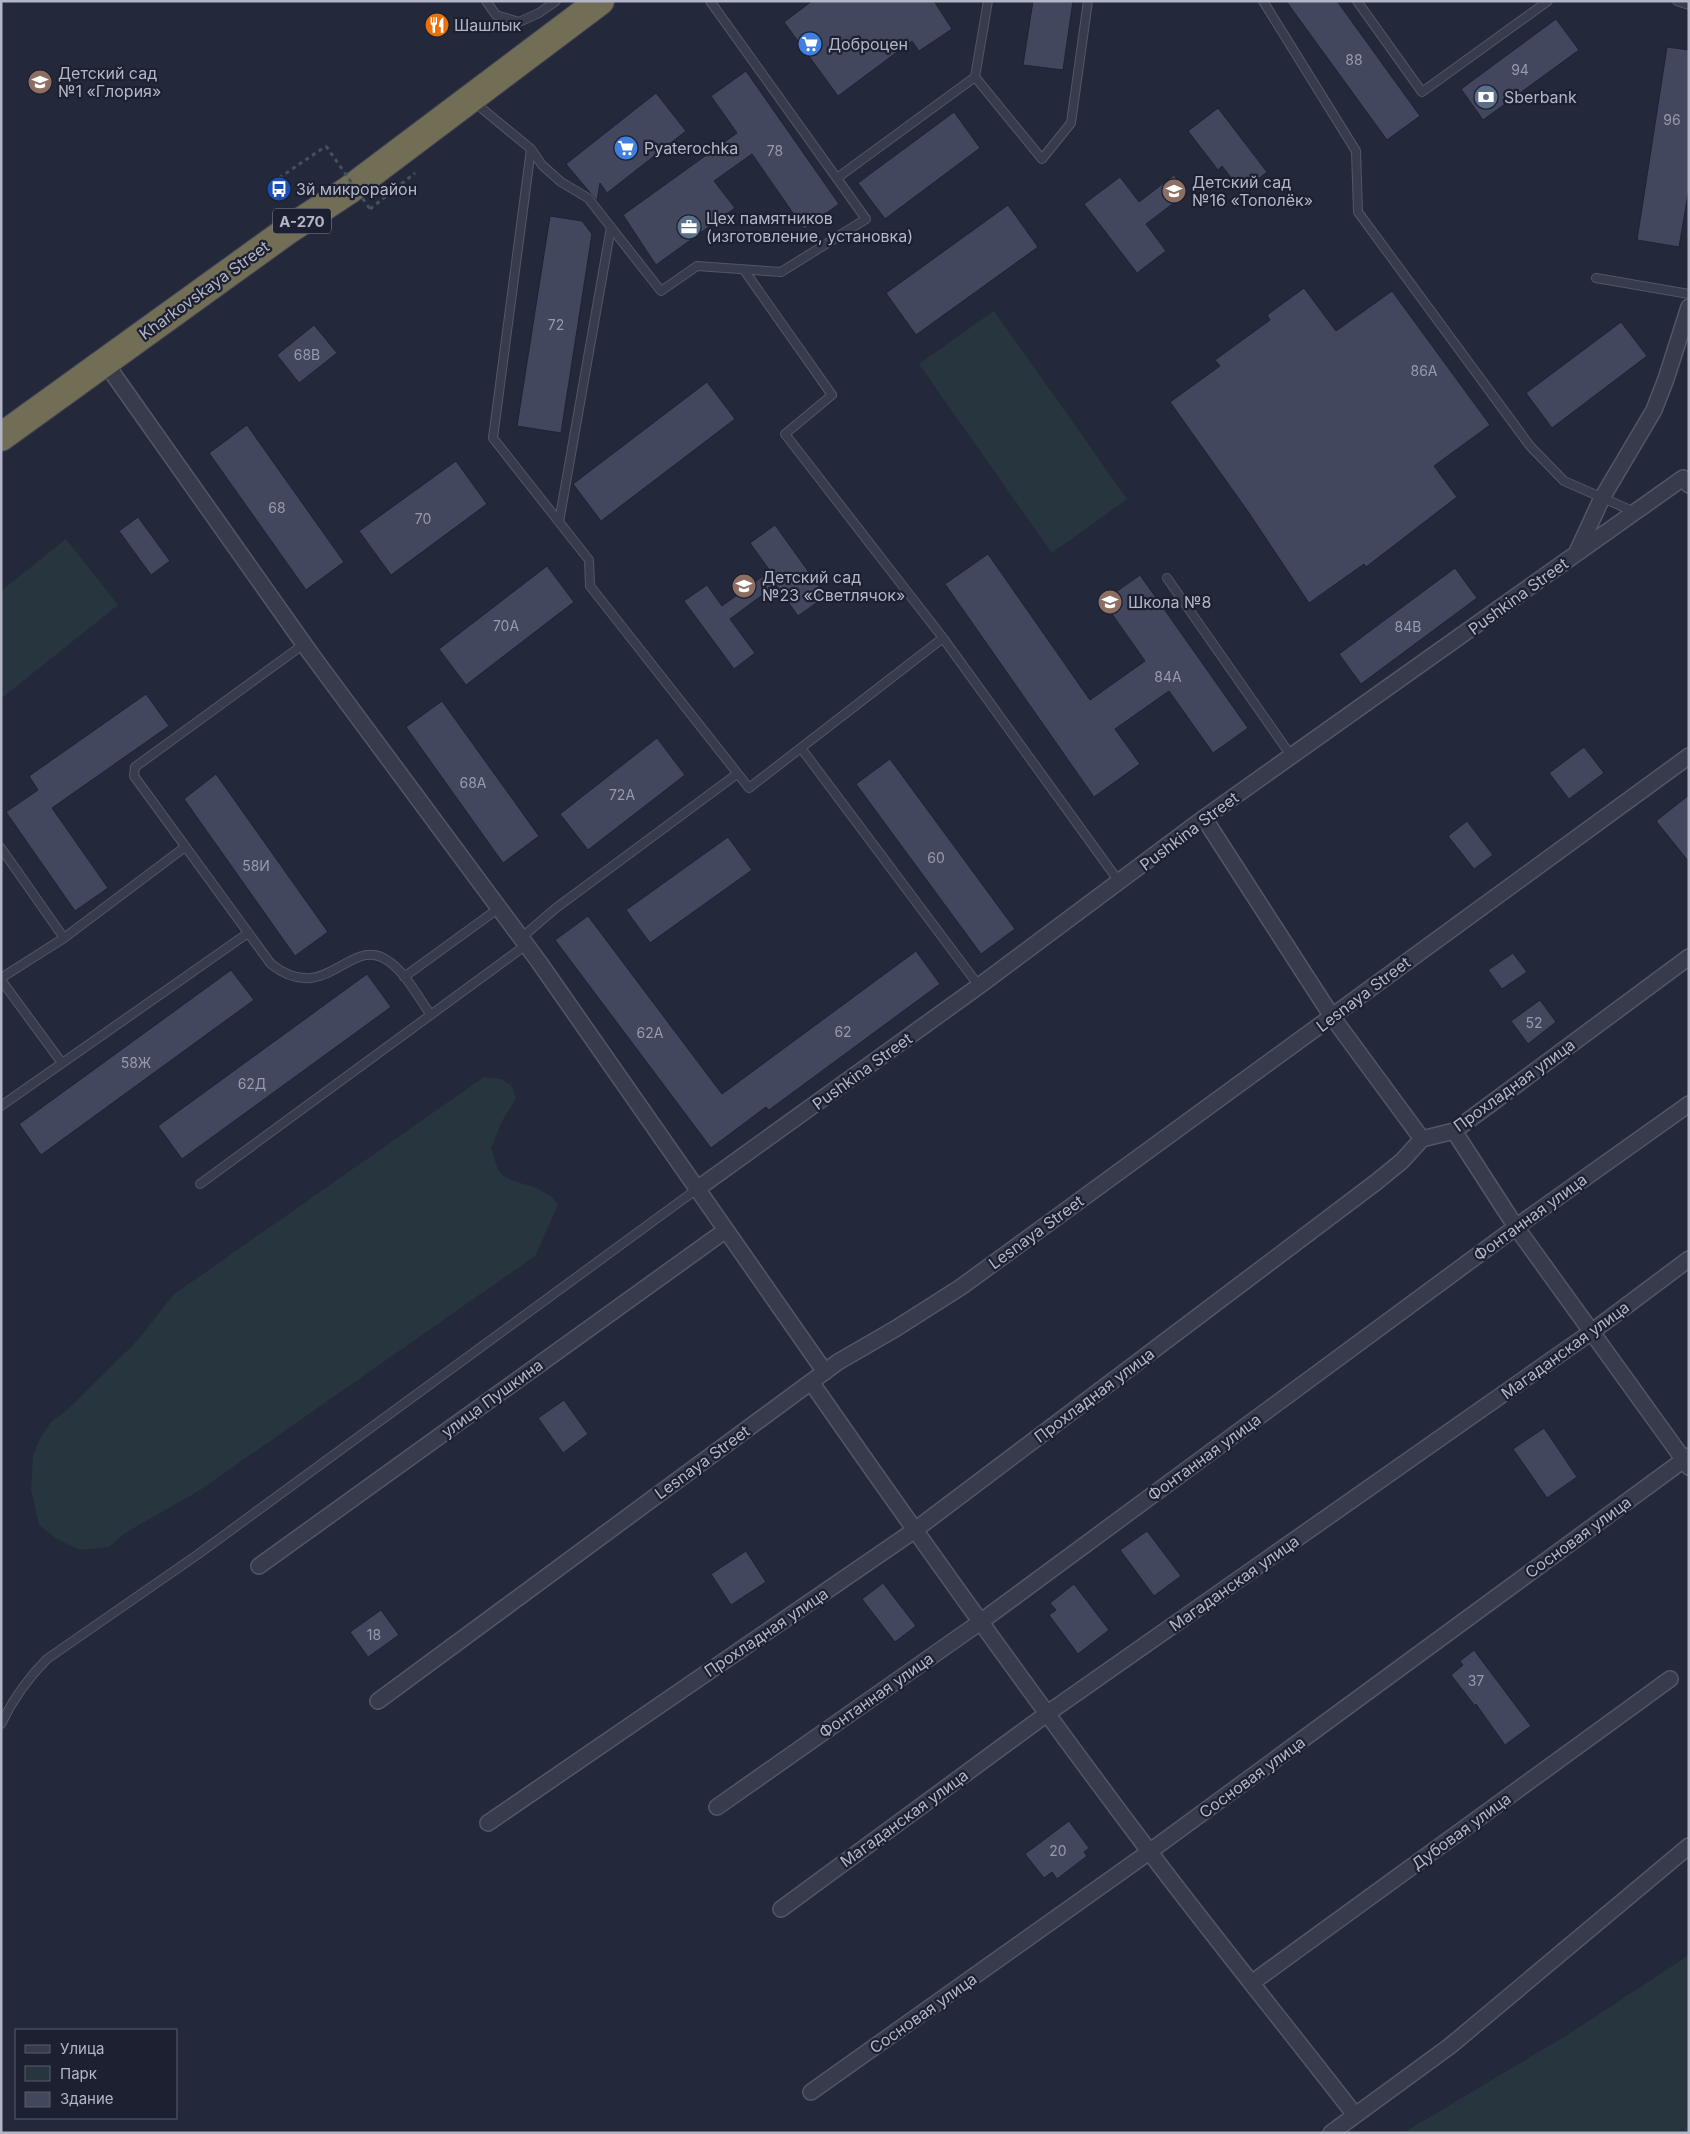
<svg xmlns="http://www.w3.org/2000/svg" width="1690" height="2134" font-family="Inter,sans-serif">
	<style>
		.green { fill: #27363e }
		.building { fill: #43475d; stroke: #1e2233 }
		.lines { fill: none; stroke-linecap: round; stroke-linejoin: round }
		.lane-casing { stroke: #525667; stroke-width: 10 }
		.street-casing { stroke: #525667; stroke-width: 18 }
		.highway-casing { stroke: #3f4354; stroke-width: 30 }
		.path { stroke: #43525a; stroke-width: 3; stroke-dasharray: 4 4; stroke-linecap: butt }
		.lane { stroke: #373b4c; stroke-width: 8 }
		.street { stroke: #373b4c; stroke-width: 15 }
		.highway { stroke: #726d55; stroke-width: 28 }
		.path-bridge { stroke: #43525a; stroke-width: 3; stroke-dasharray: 4 4; stroke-linecap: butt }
		.labels { text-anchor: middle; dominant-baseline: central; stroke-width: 4.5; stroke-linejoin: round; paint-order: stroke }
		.number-label { font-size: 14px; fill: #979aac }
		.shield { fill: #1c2031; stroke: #86899a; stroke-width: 1 }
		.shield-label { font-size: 15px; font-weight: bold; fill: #b3b6c7 }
		.poi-label { font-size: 16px; fill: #b3b6c7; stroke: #1c2031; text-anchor: start }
		.street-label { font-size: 16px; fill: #b3b6c7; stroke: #1c2031 }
	</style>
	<rect width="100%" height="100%" fill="#24283b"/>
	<path class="green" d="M994 311 1127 499 1052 553 919 364Z
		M66 539 118 605 3 697 1 694V591Z
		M484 1077 501 1079 511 1085 516 1098 501 1123 491 1148C494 1155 495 1164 499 1171 508 1186 543 1181 558 1205L535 1256 197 1492 125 1533 109 1547 80 1550 57 1539 39 1525 31 1490 33 1455 41 1437 51 1422 65 1412 139 1339 173 1295Z
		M1689 1955V2133H1403L1569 2034Z"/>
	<path class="building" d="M812 1H934L952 29 919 51 912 41 838 96 784 22Z
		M1033 1H1073L1063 70 1023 65Z
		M1286 1H1337L1420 116 1387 140Z
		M1556 19 1579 50 1483 120 1461 89Z
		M1667 47 1689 50V188L1679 247 1637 240Z
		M746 71 839 204 804 229 752 154 714 181 735 208 656 265 623 215 737 133 711 96Z
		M656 93 686 131 607 193 600 183 597 201 566 164Z
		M1218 108 1267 172 1242 192 1222 166 1218 170 1188 131Z
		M954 112 980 148 885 219 858 183Z
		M1174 175 1187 193 1146 224 1166 251 1137 273 1084 204 1120 177 1139 202Z
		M1008 205 1038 247 916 335 886 293Z
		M550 216 582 221 592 234 561 433 517 426Z
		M1304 288 1336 331 1392 291 1490 425 1434 466 1457 497 1366 567 1364 564 1309 603 1249 513 1170 402 1220 366 1215 360 1270 320 1267 315Z
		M1621 322 1647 356 1552 428 1526 393Z
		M314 325 337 353 299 383 277 355Z
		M707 382 735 419 601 521 573 484Z
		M247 425 344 562 306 590 209 453Z
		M456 461 487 504 391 575 359 531Z
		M138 517 170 561 151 575 119 531Z
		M775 525 826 596 798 616 776 585 730 619 755 653 734 669 684 601 707 585 722 606 770 571 750 543Z
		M988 554 1090 700 1145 661 1103 601 1140 575 1248 728 1213 753 1169 691 1115 729 1140 764 1094 797 945 584Z
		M547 566 574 602 466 685 439 649Z
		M1455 568 1477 598 1361 684 1339 654Z
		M146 694 169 726 52 808 108 888 75 911 6 812 38 790 29 776Z
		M442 701 539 836 503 863 406 727Z
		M657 738 685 775 588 850 560 814Z
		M1584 747 1604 773 1569 799 1549 773Z
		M890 759 1015 929 981 954 856 784Z
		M216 774 328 932 295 956 184 799Z
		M1689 795V862L1656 821Z
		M1467 821 1493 855 1474 869 1448 836Z
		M728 837 752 870 650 943 626 910Z
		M588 916 722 1094 916 951 940 984 769 1110 766 1107 711 1148 555 940Z
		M1513 953 1527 972 1502 989 1488 970Z
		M231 970 254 1000 41 1155 19 1124Z
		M367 974 391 1007 182 1159 158 1126Z
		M1540 1000 1556 1022 1528 1044 1511 1021Z
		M564 1400 588 1434 563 1453 538 1418Z
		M1544 1428 1577 1477 1547 1498 1513 1449Z
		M1147 1531 1181 1576 1154 1596 1120 1550Z
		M746 1551 766 1582 731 1605 711 1574Z
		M883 1583 916 1626 895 1642 862 1599Z
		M1074 1584 1109 1630 1078 1654 1049 1615 1056 1610 1050 1603Z
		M381 1610 399 1635 368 1657 350 1632Z
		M1474 1650 1531 1726 1505 1745 1476 1704 1475 1706 1451 1675 1463 1665 1460 1661Z
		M1069 1821 1089 1848 1084 1852 1087 1856 1057 1879 1052 1872 1044 1878 1025 1854Z"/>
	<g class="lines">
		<defs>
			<path id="lane" d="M486 1 496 15 519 22 539 13 556 1
				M1263 1 1356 151 1358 212 1530 446 1564 481 1635 512
				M1357 1 1422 92 1548 1
				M1677 1 1689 5
				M975 77 1042 159 1071 123 1088 1
				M474 102 531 149 542 165 561 182 588 198 661 291 697 266 781 272 866 219 710 1
				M531 149 493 438 589 560 590 586 749 788 943 638 785 434 832 395 744 270
				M837 178 975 77 988 1
				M1596 278 1689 294
				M559 522 611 227
				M1167 578 1292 757
				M943 638 1120 883
				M304 644 135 767 134 776 271 964C328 1009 351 930 391 963 407 975 419 999 431 1015
				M801 748 979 986
				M1 848 64 938
				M521 938 556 908 737 774
				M404 977 499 908
				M1 978 64 938 185 847
				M1 980 62 1063
				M1 1106 248 933
				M200 1184 526 945
				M1 1724C13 1699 27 1679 47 1659L197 1555 697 1189"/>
			<path id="street" d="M104 361 311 654 539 962 825 1372
				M1577 552 1602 498 1654 410 1666 379 1689 307
				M1204 818 1333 1018 1422 1139
				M1454 1131 1516 1227 1689 1467
				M697 1189 979 986 1204 818 1635 512 1683 478 1689 485
				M811 1382C921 1540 1033 1697 1149 1851 1216 1940 1287 2027 1355 2115
				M259 1566 726 1230
				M378 1701 838 1362 895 1329 961 1287 1689 756
				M717 1807 979 1623 1516 1227 1689 1104
				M488 1823 915 1530 1375 1183 1402 1161 1422 1139 1454 1131 1689 957
				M781 1909 1048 1713 1590 1333 1689 1259
				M1253 1982 1670 1679
				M811 2092 1149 1852 1689 1456
				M1331 2133 1450 2046 1689 1846"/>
			<path id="highway" d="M1 437 288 230 349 190 600 1"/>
		</defs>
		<use href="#lane" class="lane-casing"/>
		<use href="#street" class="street-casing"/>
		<use href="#highway" class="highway-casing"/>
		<path class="path" d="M279 178 326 146
			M370 209 415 173"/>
		<use href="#lane" class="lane"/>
		<use href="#street" class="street"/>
		<use href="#highway" class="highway"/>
		<path class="path-bridge" d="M326 146 370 209"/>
	</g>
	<defs>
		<symbol id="restaurant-disc" viewBox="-11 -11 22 22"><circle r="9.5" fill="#e8710a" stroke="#1c2031"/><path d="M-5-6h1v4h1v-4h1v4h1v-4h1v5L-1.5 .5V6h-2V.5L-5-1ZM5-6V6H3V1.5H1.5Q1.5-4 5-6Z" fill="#fff"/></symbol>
		<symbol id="supermarket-disc" viewBox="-11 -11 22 22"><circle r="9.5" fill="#3f7fe0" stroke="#1c2031"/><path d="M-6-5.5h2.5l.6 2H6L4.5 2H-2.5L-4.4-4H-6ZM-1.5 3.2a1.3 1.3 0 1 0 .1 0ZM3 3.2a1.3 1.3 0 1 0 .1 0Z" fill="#fff"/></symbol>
		<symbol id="school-disc" viewBox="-11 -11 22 22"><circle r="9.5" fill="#8d6e63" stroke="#1c2031"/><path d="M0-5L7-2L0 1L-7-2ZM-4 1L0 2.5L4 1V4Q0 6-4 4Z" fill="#fff"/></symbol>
		<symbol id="bank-disc" viewBox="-11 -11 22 22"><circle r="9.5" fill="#5c6f8a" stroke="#1c2031"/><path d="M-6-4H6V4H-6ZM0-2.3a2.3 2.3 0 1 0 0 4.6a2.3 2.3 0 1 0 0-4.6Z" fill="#fff"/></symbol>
		<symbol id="bus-disc" viewBox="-11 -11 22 22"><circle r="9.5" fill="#1a4fb4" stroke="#1c2031"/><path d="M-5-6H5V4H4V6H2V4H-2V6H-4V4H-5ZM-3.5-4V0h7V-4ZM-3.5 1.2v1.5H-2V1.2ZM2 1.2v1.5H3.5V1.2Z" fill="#fff"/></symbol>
		<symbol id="office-disc" viewBox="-11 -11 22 22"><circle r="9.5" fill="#5c6f8a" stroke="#1c2031"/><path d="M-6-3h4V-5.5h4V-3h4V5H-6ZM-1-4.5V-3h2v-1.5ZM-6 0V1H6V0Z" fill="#fff"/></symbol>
	</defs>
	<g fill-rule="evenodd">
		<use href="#restaurant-disc" x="423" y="11" width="28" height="28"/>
		<use href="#supermarket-disc" x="796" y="30" width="28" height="28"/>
		<use href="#school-disc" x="26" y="68" width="28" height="28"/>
		<use href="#bank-disc" x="1472" y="83" width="28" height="28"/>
		<use href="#supermarket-disc" x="612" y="134" width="28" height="28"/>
		<use href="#bus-disc" x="265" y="175" width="28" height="28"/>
		<use href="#school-disc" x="1160" y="177" width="28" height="28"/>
		<use href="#office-disc" x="675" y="213" width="28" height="28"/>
		<use href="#school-disc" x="730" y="572" width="28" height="28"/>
		<use href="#school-disc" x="1096" y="588" width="28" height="28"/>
	</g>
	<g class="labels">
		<g class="number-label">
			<text x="1354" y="59">88</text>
			<text x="1520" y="69">94</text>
			<text x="1672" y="119">96</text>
			<text x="775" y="150">78</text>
			<text x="556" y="324">72</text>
			<text x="307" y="354">68В</text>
			<text x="1424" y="370">86А</text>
			<text x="277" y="507">68</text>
			<text x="423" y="518">70</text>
			<text x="506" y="625">70А</text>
			<text x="1408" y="626">84В</text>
			<text x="1168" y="676">84А</text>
			<text x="473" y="782">68А</text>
			<text x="622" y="794">72А</text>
			<text x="936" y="857">60</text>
			<text x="256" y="865">58И</text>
			<text x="1534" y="1022">52</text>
			<text x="843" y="1031">62</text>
			<text x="650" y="1032">62А</text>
			<text x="136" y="1062">58Ж</text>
			<text x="252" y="1083">62Д</text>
			<text x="374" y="1634">18</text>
			<text x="1476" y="1680">37</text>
			<text x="1058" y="1850">20</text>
		</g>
		<rect class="shield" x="273" y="208.5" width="58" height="25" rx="4"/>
		<g class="shield-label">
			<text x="302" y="221">А-270</text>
		</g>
		<g class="poi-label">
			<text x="454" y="25">Шашлык</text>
			<text x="828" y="44">Доброцен</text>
			<text x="58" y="73">Детский сад<tspan x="58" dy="18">№1 «Глория»</tspan></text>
			<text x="1504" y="97">Sberbank</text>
			<text x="644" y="148">Pyaterochka</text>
			<text x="1192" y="182">Детский сад<tspan x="1192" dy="18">№16 «Тополёк»</tspan></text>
			<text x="296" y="189">3й микрорайон</text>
			<text x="706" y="218">Цех памятников<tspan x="706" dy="18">(изготовление, установка)</tspan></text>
			<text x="762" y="577">Детский сад<tspan x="762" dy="18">№23 «Светлячок»</tspan></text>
			<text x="1128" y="602">Школа №8</text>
		</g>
		<g class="street-label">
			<text transform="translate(204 290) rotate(-36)">Kharkovskaya Street</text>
			<text transform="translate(1518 596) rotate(-36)">Pushkina Street</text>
			<text transform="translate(1189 831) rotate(-37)">Pushkina Street</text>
			<text transform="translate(1363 994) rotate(-37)">Lesnaya Street</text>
			<text transform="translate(862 1071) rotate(-36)">Pushkina Street</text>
			<text transform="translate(1514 1085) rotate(-36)">Прохладная улица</text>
			<text transform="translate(1530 1217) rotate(-36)">Фонтанная улица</text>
			<text transform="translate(1036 1232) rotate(-36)">Lesnaya Street</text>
			<text transform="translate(1565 1350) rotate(-36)">Магаданская улица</text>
			<text transform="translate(1094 1395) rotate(-37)">Прохладная улица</text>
			<text transform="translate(492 1398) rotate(-36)">улица Пушкина</text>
			<text transform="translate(1204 1457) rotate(-36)">Фонтанная улица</text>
			<text transform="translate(702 1462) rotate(-36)">Lesnaya Street</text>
			<text transform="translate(1578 1537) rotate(-36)">Сосновая улица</text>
			<text transform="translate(1234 1583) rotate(-35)">Магаданская улица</text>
			<text transform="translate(766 1632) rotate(-34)">Прохладная улица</text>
			<text transform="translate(876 1695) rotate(-35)">Фонтанная улица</text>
			<text transform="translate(1252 1777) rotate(-36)">Сосновая улица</text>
			<text transform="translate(904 1818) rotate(-36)">Магаданская улица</text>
			<text transform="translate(1461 1831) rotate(-36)">Дубовая улица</text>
			<text transform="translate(923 2013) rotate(-35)">Сосновая улица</text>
		</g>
	</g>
	<rect width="1690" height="2134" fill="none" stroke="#b3b6c7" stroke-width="5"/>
	<rect x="15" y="2029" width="162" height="90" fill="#1c2031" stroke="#585c6d"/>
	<rect x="25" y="2045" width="25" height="8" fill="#373b4c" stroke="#585c6d"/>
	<text x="60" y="2054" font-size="15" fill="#b3b6c7">Улица</text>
	<rect x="25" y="2066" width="25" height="15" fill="#27363e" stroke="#585c6d"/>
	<text x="60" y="2079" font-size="15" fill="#b3b6c7">Парк</text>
	<rect x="25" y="2092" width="25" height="15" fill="#43475d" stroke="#585c6d"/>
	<text x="60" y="2104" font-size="15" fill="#b3b6c7">Здание</text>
</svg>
